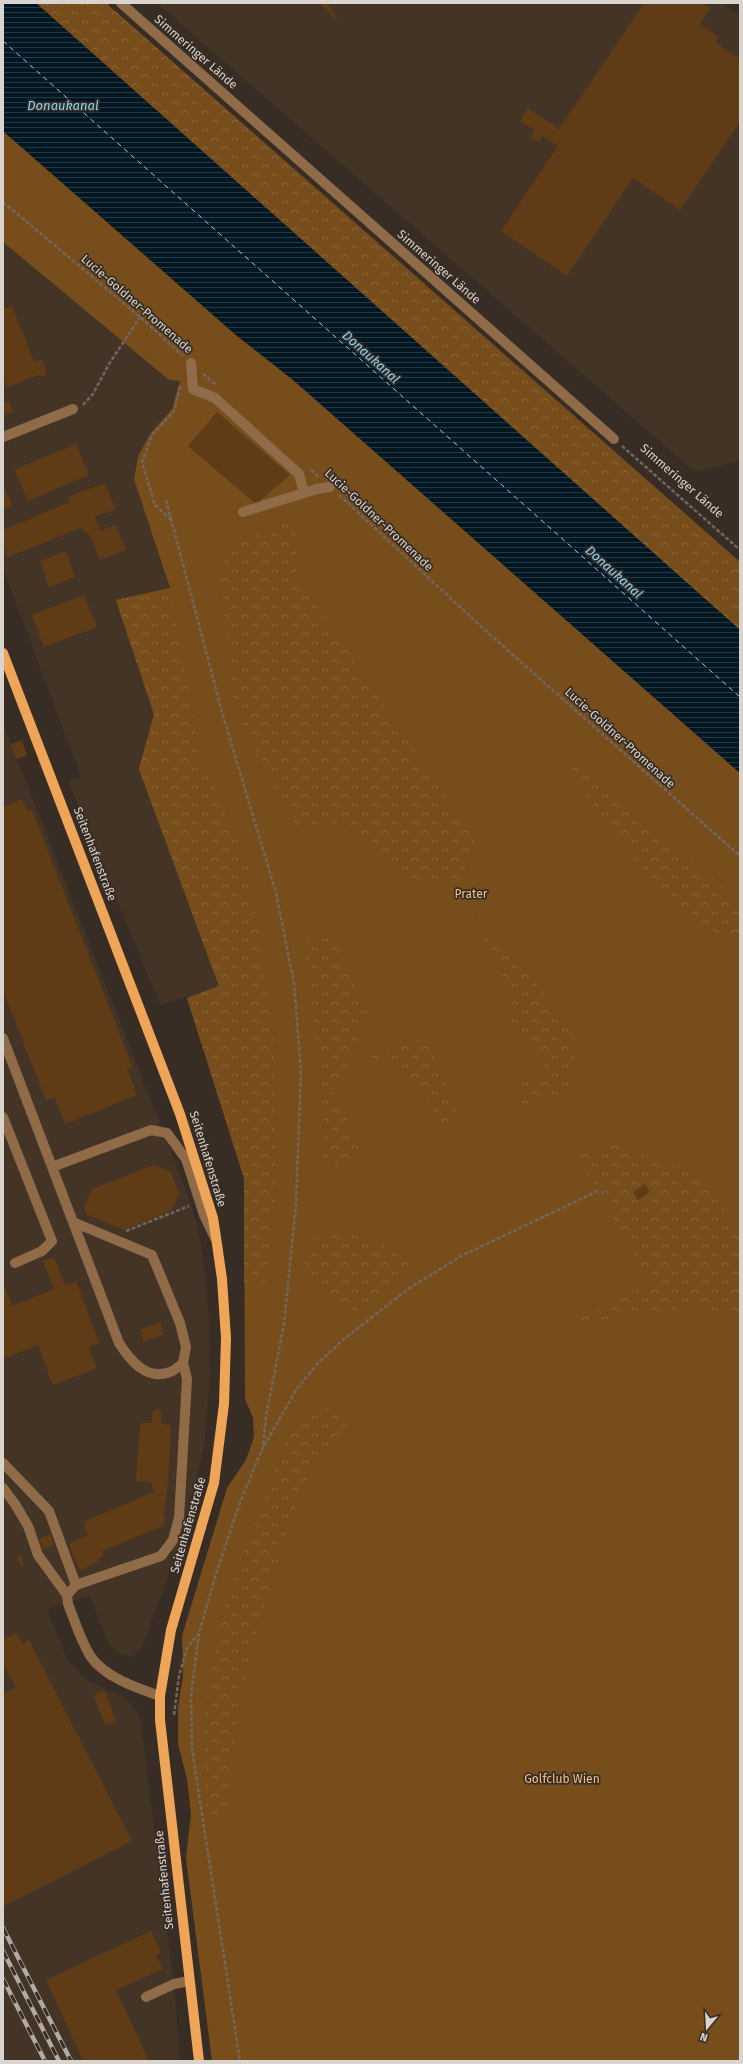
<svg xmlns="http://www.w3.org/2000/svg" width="743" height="2064" font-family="'Fira Sans',sans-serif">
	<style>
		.built { fill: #433426 }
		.green { fill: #784d1c }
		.forest { fill: url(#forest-crowns) }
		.water { fill: url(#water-rules) }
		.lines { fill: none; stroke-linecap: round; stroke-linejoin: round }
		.ferry { stroke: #86d4fd; stroke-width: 1; stroke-dasharray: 5 4; stroke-linecap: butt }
		.building { fill: #5f3c16 }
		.path { stroke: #70675f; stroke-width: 2.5; stroke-dasharray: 4 2; stroke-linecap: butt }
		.minor { stroke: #8f6b48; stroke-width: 10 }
		.major { stroke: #efa558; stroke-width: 10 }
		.rail-casing { stroke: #b2aba4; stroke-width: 4.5 }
		.rail { stroke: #372d24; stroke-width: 3; stroke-dasharray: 9; stroke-linecap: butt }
		.labels { text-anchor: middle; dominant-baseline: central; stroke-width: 3.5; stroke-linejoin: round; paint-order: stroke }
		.street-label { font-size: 12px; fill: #dad4ce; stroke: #372d24 }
		.park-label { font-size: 12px; fill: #f6be87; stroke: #372d24 }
		.water-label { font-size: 13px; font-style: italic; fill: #86d4fd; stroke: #372d24 }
	</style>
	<defs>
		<pattern id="forest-crowns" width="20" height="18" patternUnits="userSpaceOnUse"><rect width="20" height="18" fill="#784d1c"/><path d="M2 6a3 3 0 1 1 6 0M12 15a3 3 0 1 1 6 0" fill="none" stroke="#8b663c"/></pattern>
		<pattern id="water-rules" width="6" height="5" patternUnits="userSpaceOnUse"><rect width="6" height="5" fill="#021722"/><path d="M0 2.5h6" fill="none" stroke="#263841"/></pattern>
	</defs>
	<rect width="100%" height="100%" fill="#372d24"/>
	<path class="built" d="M157 3H722L740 15V461L695 472Z
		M3 242 169 380 180 381 172 409 150 434 138 456 134 479 170 589 116 600 154 714 139 769 219 987 160 1005 68 780 81 777 3 568Z
		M3 723 191 1203 199 1233 204 1266 209 1318 210 1377 204 1445 187 1525 142 1648 131 1657 117 1653 108 1642 90 1596 47 1609 67 1659 85 1679 124 1697 140 1715 174 1984 180 2061H3Z"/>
	<path class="green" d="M3 131 236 335 292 379 740 773V2061H212L186 1858 191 1814 187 1779 178 1744V1707L183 1676 182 1636 227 1488 246 1460 254 1437 253 1418 245 1399 244 1178 187 998 219 986 139 769 154 714 116 600 170 588 134 479 138 456 150 434 172 409 180 381 169 380 3 242Z"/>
	<path class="forest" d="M36 3H106L740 562V630Z
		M295 518 296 573 477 844 458 882 404 880 337 823 297 828 234 708 220 570 233 546Z
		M170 589 199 753 249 867 273 1038 276 1195 264 1286 244 1282V1178L187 998 219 986 139 769 154 714 116 600Z
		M578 759 740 902V947L676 910 569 774Z
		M468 909 546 995 576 1042 570 1091 523 1108 518 1081 546 1078 544 1058 502 1025 514 999Z
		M333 938 369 1016 334 1091 359 1147 349 1172 322 1158 324 1107 304 940Z
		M426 1037 457 1113 450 1135 409 1075 369 1055Z
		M611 1144 698 1173 740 1232V1320L694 1306 566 1326 652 1282 593 1183 575 1158Z
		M356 1229 417 1266 355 1313 302 1271 315 1237Z
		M328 1407 352 1416 314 1468 297 1500 259 1622 238 1706 226 1812 208 1816 203 1722 224 1606 293 1423Z"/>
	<path class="water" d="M3 3H36L740 630V773L292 379 236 335 3 131Z"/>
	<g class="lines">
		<path class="ferry" d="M3 41 740 697"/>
	</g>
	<path class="building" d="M320 3H327L337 18 336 20Z
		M644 3H703L711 8 700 24 719 37 715 42 740 59V122L680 210 633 178 567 276 501 231 558 146 543 136 538 142 530 137 534 130 520 121 528 108 559 129Z
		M12 306 34 362 42 359 47 374 40 377 39 375 7 387 3 377V309Z
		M9 401 13 412 3 416V403Z
		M217 412 290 475 256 504 188 446Z
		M76 444 89 475 28 501 14 470Z
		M105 483 115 509 95 517 101 531 116 525 126 550 100 560 90 535 80 528 8 557 3 545V530L70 502 68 497Z
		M3 485 12 506 3 509Z
		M66 551 75 577 49 587 40 561Z
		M84 595 97 627 44 647 32 615Z
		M22 740 27 756 16 759 11 744Z
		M22 799 28 811 32 810 133 1068 127 1069 137 1095 65 1124 55 1097 46 1100 3 990V807Z
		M154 1165 171 1172 179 1194 171 1211 124 1230 86 1214 84 1206 92 1189Z
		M645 1184 650 1192 638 1200 633 1192Z
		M54 1257 65 1285 76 1281 99 1343 88 1347 97 1368 53 1385 38 1345 3 1359V1283L12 1306 54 1289 43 1261Z
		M160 1322 164 1334 144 1342 140 1330Z
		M157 1409 162 1412 161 1424 171 1425 168 1484 164 1515 166 1521 163 1523V1526L102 1551 104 1556 97 1559 99 1562 80 1570 69 1544 88 1535 83 1522 154 1492 151 1482 136 1481 140 1423H152V1413Z
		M50 1534 54 1545 43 1549 39 1539Z
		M20 1555 24 1566 21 1567 17 1557Z
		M16 1633 22 1644 29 1640 132 1841 3 1906V1694L16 1687 3 1664V1640Z
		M105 1691 116 1721 105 1725 93 1695Z
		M151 1931 161 1952 156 1955 163 1969 116 1990 149 2061H83L46 1980Z"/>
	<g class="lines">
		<path class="path" d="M3 202 140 317 183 356
			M203 374 215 384
			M83 405 93 394 109 364 140 317
			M622 446 740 550
			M311 470 319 477
			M339 495 486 631 740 856
			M166 500 222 712 276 893 294 983 301 1071 296 1204 284 1324 266 1416 263 1447 239 1505 216 1574 199 1633 191 1695 192 1749 240 2061
			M171 520 155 505 142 463 152 435 174 411 180 386
			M126 1231 189 1206
			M264 1446 296 1390 318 1363 344 1339 408 1289 461 1256 600 1190
			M174 1715 179 1676 187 1648 198 1634"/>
		<path class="minor" d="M121 3 614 439
			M191 363 193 389 215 398 299 474 304 493
			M3 437 73 409
			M243 512 317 489 330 487
			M3 1038 119 1343C130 1360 146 1381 170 1372 174 1371 179 1366 183 1363L187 1379 179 1518 173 1540 161 1556 76 1585 67 1595
			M3 1117 52 1241 42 1251 15 1263
			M52 1167 151 1130 167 1133 186 1159 204 1215 215 1238
			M73 1222 152 1255 180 1323 186 1347 183 1363
			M3 1463 49 1511 76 1585
			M3 1488 15 1504 28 1526 38 1555 67 1595 68 1604C75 1621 81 1642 91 1657 106 1678 137 1688 160 1696
			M146 1997 174 1984 189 1981"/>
		<path class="major" d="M3 653 180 1114 213 1218 217 1244 222 1279 226 1338 224 1404 214 1483 171 1630 160 1696V1720L199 2061"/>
		<defs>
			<path id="rail" d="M3 1928 71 2061
				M3 1951 59 2061
				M3 1979 45 2061"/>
		</defs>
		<use href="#rail" class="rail-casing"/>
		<use href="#rail" class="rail"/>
	</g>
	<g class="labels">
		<g class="street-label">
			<text transform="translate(196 52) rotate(41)">Simmeringer Lände</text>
			<text transform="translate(439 267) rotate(41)">Simmeringer Lände</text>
			<text transform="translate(137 304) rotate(41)">Lucie-Goldner-Promenade</text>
			<text transform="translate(682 481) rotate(41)">Simmeringer Lände</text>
			<text transform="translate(379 520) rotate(43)">Lucie-Goldner-Promenade</text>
			<text transform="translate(620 738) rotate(42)">Lucie-Goldner-Promenade</text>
			<text transform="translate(95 854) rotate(69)">Seitenhafenstraße</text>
			<text transform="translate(208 1159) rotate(73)">Seitenhafenstraße</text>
			<text transform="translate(188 1525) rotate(-74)">Seitenhafenstraße</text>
			<text transform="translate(164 1880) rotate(-96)">Seitenhafenstraße</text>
		</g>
		<g class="park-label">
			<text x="471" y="894">Prater</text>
			<text x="562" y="1779">Golfclub Wien</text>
		</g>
		<g class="water-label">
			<text x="63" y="105">Donaukanal</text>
			<text transform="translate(371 357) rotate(42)">Donaukanal</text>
			<text transform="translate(614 572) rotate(42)">Donaukanal</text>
		</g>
	</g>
	<rect width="743" height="2064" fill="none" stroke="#dad4ce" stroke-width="8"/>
	<g transform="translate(707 2028) rotate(198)" stroke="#372d24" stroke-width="3" paint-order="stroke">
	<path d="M0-3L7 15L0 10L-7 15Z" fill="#dad4ce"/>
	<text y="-6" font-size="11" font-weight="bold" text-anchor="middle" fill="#dad4ce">N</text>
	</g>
</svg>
